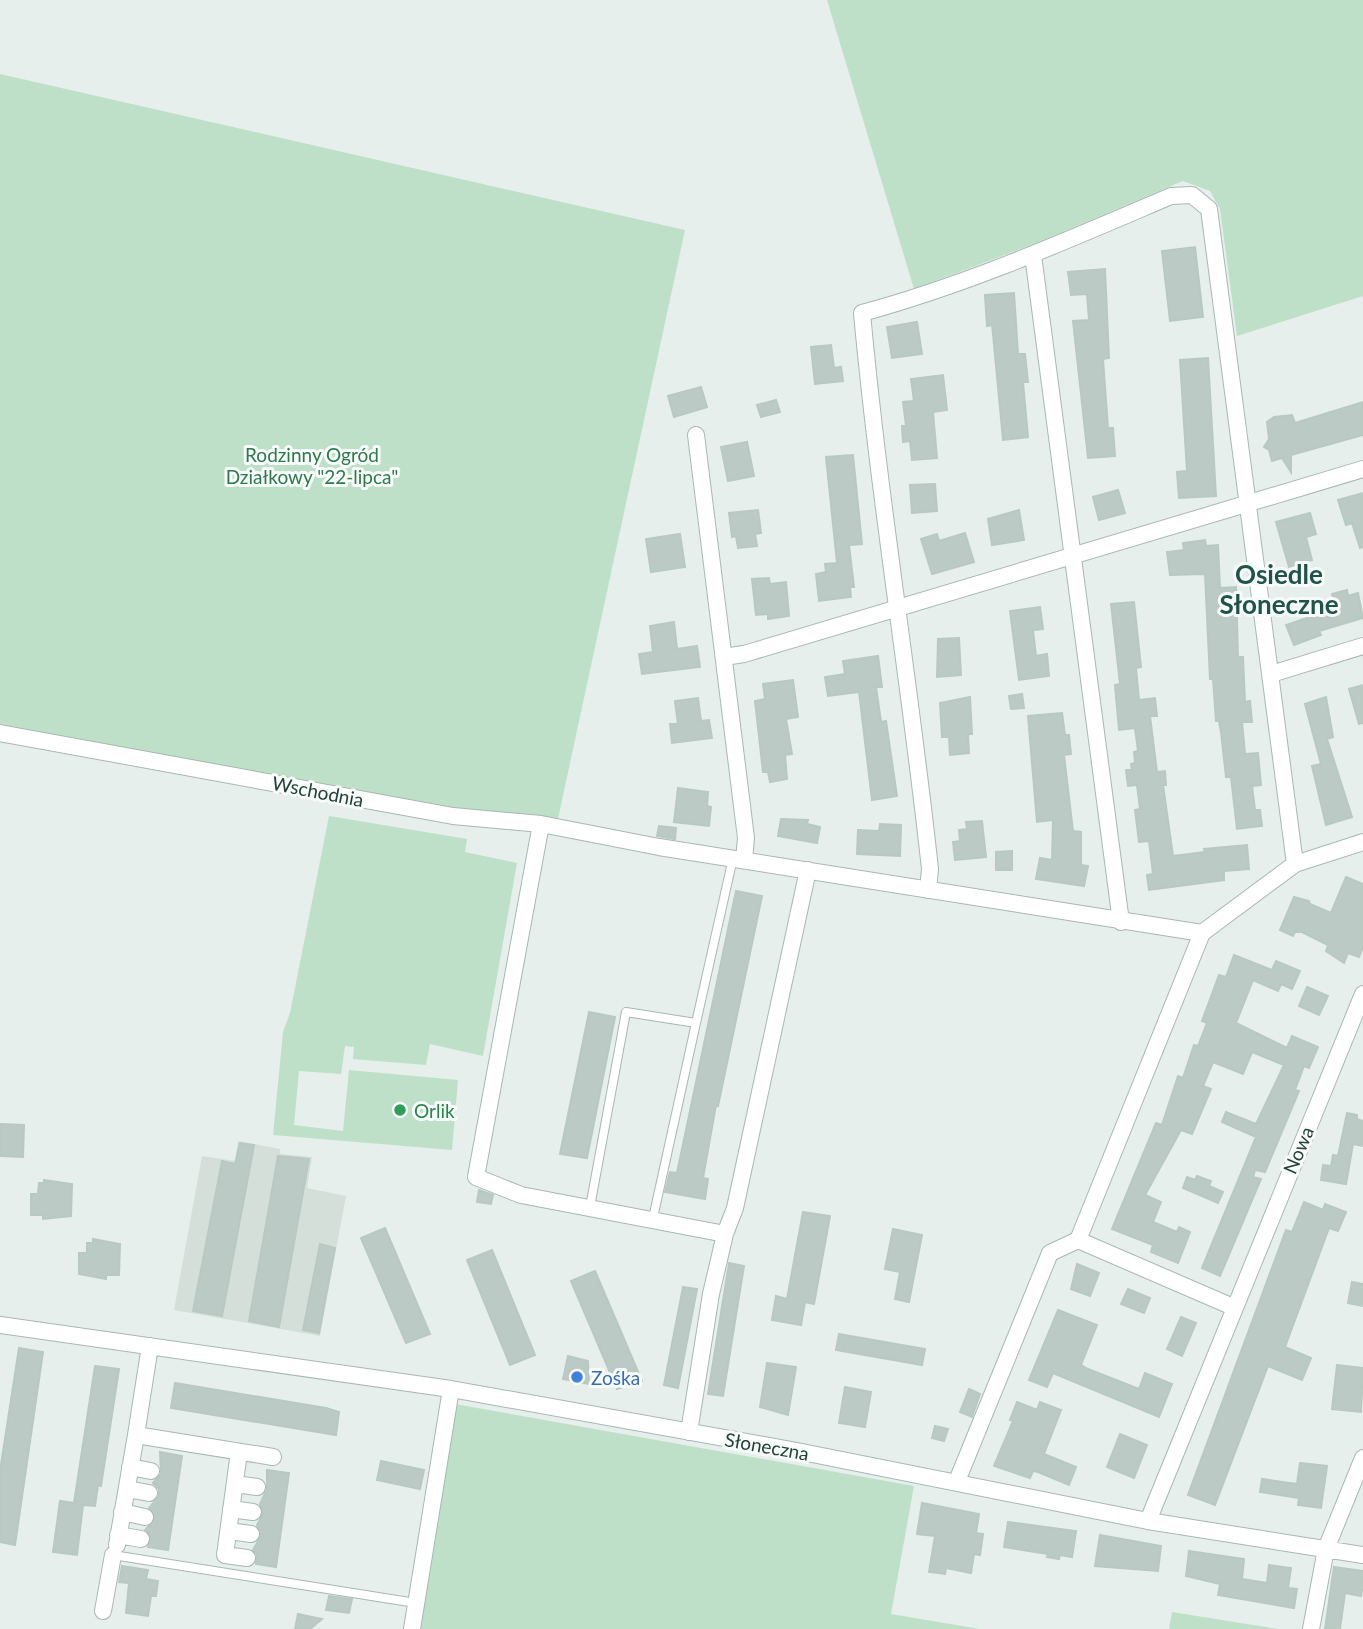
<svg xmlns="http://www.w3.org/2000/svg" width="1363" height="1629" font-family="Lato,sans-serif">
	<style>
		.built { fill: #d4dfda }
		.green { fill: #bfe0c8 }
		.building { fill: #bbcac4; stroke: #b8c9c2; stroke-width: 2 }
		.lines { fill: none; stroke-linecap: round; stroke-linejoin: round }
		.lane-casing { stroke: #a8b8b2; stroke-width: 10 }
		.street-casing { stroke: #a8b8b2; stroke-width: 18 }
		.lane { stroke: #fff; stroke-width: 8 }
		.street { stroke: #fff; stroke-width: 16 }
		.leisure-dot { fill: #2e9e5b; stroke: #f7fbf9; stroke-width: 2.5 }
		.shop-dot { fill: #3f7fe0; stroke: #f7fbf9; stroke-width: 2.5 }
		.labels { text-anchor: middle; dominant-baseline: central; stroke-width: 6; stroke-linejoin: round; paint-order: stroke }
		.park-label { font-size: 19px; fill: #2d7a4b; stroke: #f7fbf9 }
		.street-label { font-size: 19px; fill: #24423a; stroke: #f7fbf9 }
		.leisure-label { font-size: 19px; fill: #27864d; stroke: #f7fbf9; text-anchor: start }
		.shop-label { font-size: 19px; fill: #366cbe; stroke: #f7fbf9; text-anchor: start }
		.district-label { font-size: 26px; font-weight: bold; fill: #1f5548; stroke: #f7fbf9 }
	</style>
	<rect width="100%" height="100%" fill="#e6efeb"/>
	<path class="built" d="M238 1141 280 1149V1154L312 1157 307 1188 346 1196 320 1336 174 1310 202 1156 235 1161Z"/>
	<path class="green" d="M827 0H1363V296L1237 336 1220 209 1210 191 1183 181 1036 243 914 289Z
		M0 74 685 230 556 828 0 724Z
		M329 816 467 839 465 852 517 863 483 1056 430 1044 426 1065 353 1059 354 1047 345 1046 341 1074 299 1071 294 1125 343 1131 349 1070 458 1080 452 1150 273 1135 283 1032 290 1013Z
		M455 1404 914 1486 891 1614 980 1629H420Z
		M1172 1612 1279 1629H1169Z"/>
	<path class="building" d="M1195 247 1203 317 1170 321 1162 251Z
		M1105 269 1109 358 1103 359 1108 428H1113L1115 456 1088 458 1073 321 1089 320 1087 294 1071 295 1068 272Z
		M1014 293 1018 354H1025L1028 382H1023L1028 437 1003 440 993 334 992 325 987 326 985 295Z
		M917 322 922 354 892 358 887 327Z
		M831 345 834 368 841 367 843 381 815 384 811 347Z
		M1208 358 1216 496 1179 498 1177 472 1187 471 1180 360Z
		M943 375 947 410 933 412 937 458 912 460 910 441 903 442 902 426H906L903 402 914 401 911 379Z
		M701 387 707 407 674 417 668 396Z
		M776 400 780 412 761 417 757 405Z
		M1363 402V435L1291 455V472L1282 458 1272 461 1269 450 1264 447 1269 439 1267 422 1274 417 1292 415 1295 423Z
		M747 442 754 476 728 481 721 447Z
		M853 455 862 544 849 545 854 587H850L851 597 819 601 816 574 826 572 825 564 837 563 826 457Z
		M935 484 937 511 912 513 910 485Z
		M1118 490 1125 513 1099 520 1093 497Z
		M1363 493V547L1360 548 1352 523 1346 525 1338 500Z
		M758 510 761 533 755 534 757 546 738 548 736 536 732 537 729 513Z
		M1019 510 1024 540 992 545 988 519Z
		M1310 513 1316 534 1306 537 1312 560 1289 567 1276 522Z
		M965 533 974 562 932 574 921 539 937 534 939 541Z
		M680 534 685 567 651 572 646 539Z
		M1205 540 1206 546 1218 545 1220 588 1236 587 1238 657H1243L1245 702 1250 701 1252 722H1242L1245 754 1258 753 1261 785 1252 786 1255 810H1260L1262 826 1237 829 1231 777H1226L1221 732 1219 721H1216L1213 679H1210L1205 574 1170 575 1167 552 1184 550 1183 543Z
		M769 578 770 584 786 582 789 616 768 619V614L756 615 752 579Z
		M1347 590 1348 596 1358 593 1363 618 1319 631 1321 635 1294 645 1286 625 1307 618 1305 612 1334 601 1332 594Z
		M1134 602 1141 667 1136 668 1139 700 1155 698 1157 716H1150L1157 772 1165 771 1166 785H1163L1173 856 1205 852 1204 849 1247 845 1249 869 1224 871V880L1149 890 1147 875 1153 874 1149 841 1139 842 1135 810 1140 809 1137 785 1128 786 1126 770H1132L1131 764 1135 763 1134 752 1138 751 1135 728 1119 730 1115 685 1120 684 1111 604Z
		M1040 607 1043 629 1033 630 1036 656 1047 654 1049 676 1019 680 1010 611Z
		M674 622 677 649 697 646 700 667 642 674 639 654 653 652 650 626Z
		M959 638 961 675 937 677 938 639Z
		M878 656 882 687H876L881 722 886 721 897 796 872 800 859 692 828 696 825 677 845 674 843 661Z
		M793 680 798 717 786 719 792 754 785 755 787 779 770 782 768 772H763L755 701 765 699 763 684Z
		M1363 685V723L1359 724 1349 689Z
		M1022 694 1024 708 1011 709 1009 696Z
		M970 697 972 734H968L969 753 950 755 949 737H942L940 703Z
		M1326 697 1333 737 1327 739 1352 817 1326 825 1312 766 1321 764 1305 704Z
		M698 698 701 721 709 720 712 738 672 743 670 724H678L675 701Z
		M1062 713 1065 735H1069L1071 754 1064 755 1073 831 1081 832V865L1088 866 1084 886 1036 879 1040 858 1052 860 1053 820 1037 822 1028 716Z
		M678 788 708 792 707 806 711 807 709 826 674 822Z
		M781 819 808 820 807 824 820 827 817 843 778 836Z
		M982 821 986 857 955 860 953 842 960 841 959 830 967 829 966 822Z
		M880 824 901 825 900 856 857 854 858 830 879 831Z
		M659 826 676 828 675 839 657 836Z
		M1012 851V870H996V852Z
		M1346 877 1363 884V947L1359 957 1348 953 1344 963 1326 951 1328 945 1302 932H1295L1293 936 1280 930 1294 897 1309 901 1310 904 1331 913Z
		M736 891 762 896 718 1106 716 1105 703 1178 708 1179 705 1199 665 1192 670 1172 677 1173Z
		M1234 955 1272 970 1276 961 1300 971 1292 989 1281 984 1278 991 1253 980 1236 1023 1287 1048 1292 1036 1318 1047 1309 1068 1304 1066 1295 1090 1299 1091 1265 1172 1255 1170 1253 1177 1261 1179 1220 1276 1202 1268 1256 1137 1222 1122 1226 1112 1256 1124 1284 1065 1252 1052 1243 1074 1213 1062 1203 1086 1211 1089 1192 1134 1181 1130 1145 1195 1161 1202 1153 1222 1177 1232 1179 1227 1190 1232 1178 1263 1151 1252 1153 1245 1112 1229 1156 1123 1162 1125 1178 1076 1183 1078 1194 1045 1198 1046 1207 1023 1202 1021 1219 975 1226 977Z
		M1307 987 1328 996 1319 1015 1299 1006Z
		M589 1012 615 1017 587 1158 560 1154Z
		M1347 1113 1357 1115V1119L1363 1121V1146L1353 1144 1346 1184 1321 1180 1323 1165 1331 1166 1333 1155 1338 1156Z
		M0 1124 24 1125 23 1157 0 1156Z
		M240 1143 254 1145 222 1316 193 1311 222 1161 235 1164Z
		M278 1156 309 1159 279 1327 249 1321Z
		M1197 1176 1211 1181 1209 1186 1223 1192 1218 1203 1183 1188 1187 1177 1195 1180Z
		M44 1180 72 1184 71 1216 43 1219V1215H31V1194H38L39 1183H44Z
		M479 1190 493 1195 491 1204 477 1202Z
		M1304 1202 1323 1210 1325 1204 1346 1212 1338 1231 1329 1228 1285 1347 1311 1358 1302 1380 1268 1366 1215 1505 1188 1495 1286 1230 1292 1232Z
		M803 1212 830 1216 814 1304 805 1302 801 1325 772 1320 776 1296 787 1299Z
		M385 1228 430 1334 406 1343 361 1238Z
		M893 1229 922 1235 909 1302 895 1299 900 1272 885 1269Z
		M93 1239 120 1244 119 1275H106V1279L79 1274V1253H87V1243H93Z
		M320 1244 335 1248 319 1333 303 1330Z
		M492 1250 535 1355 510 1365 467 1260Z
		M729 1263 744 1266 723 1396 708 1394Z
		M1077 1264 1099 1273 1090 1296 1071 1289Z
		M595 1271 642 1381 617 1389 571 1281Z
		M1352 1282 1363 1284V1306L1348 1303Z
		M683 1287 697 1289 678 1388 664 1385Z
		M1128 1289 1150 1298 1144 1313 1121 1304Z
		M1058 1310 1097 1325 1081 1365 1088 1369 1139 1389 1145 1373 1172 1384 1159 1417 1053 1373 1047 1387 1029 1380Z
		M1181 1317 1196 1323 1182 1356 1167 1349Z
		M839 1334 925 1349 922 1365 836 1350Z
		M19 1348 43 1352 15 1545 0 1542V1471Z
		M568 1356 588 1361 589 1384 563 1379Z
		M767 1363 796 1367 788 1415 760 1407Z
		M1337 1365 1363 1368 1361 1412 1332 1409Z
		M95 1366 119 1369 101 1486 98 1485 95 1506 83 1505 77 1555 53 1552 60 1501 74 1503Z
		M175 1383 326 1408 339 1412 336 1435 171 1408Z
		M845 1387 871 1392 865 1427 839 1423Z
		M969 1389 980 1394 972 1417 960 1412Z
		M1017 1402 1037 1410 1040 1402 1061 1410 1044 1454 1076 1467 1069 1485 1038 1472 1033 1471 1030 1478 994 1466 1013 1421 1010 1420Z
		M935 1426 948 1429 944 1441 932 1438Z
		M1120 1434 1147 1445 1134 1478 1107 1467Z
		M160 1452 182 1456 168 1550 148 1547 151 1536 145 1530 155 1519 149 1508 159 1496V1489L153 1483 161 1474Z
		M381 1461 424 1470 420 1489 377 1480Z
		M1300 1463 1327 1466 1321 1508 1298 1505 1299 1498 1260 1492 1262 1479 1297 1484Z
		M267 1470 289 1473 276 1567 256 1564 257 1555 253 1550 261 1536 257 1525 263 1514 260 1504 267 1489Z
		M922 1503 979 1514 976 1533 983 1534 980 1555 974 1554 971 1573 946 1568 945 1574 929 1572 935 1536 917 1534Z
		M1008 1522 1076 1531 1072 1557 1060 1555 1059 1559 1047 1557 1048 1554 1004 1547Z
		M1100 1535 1161 1546 1158 1571 1095 1566Z
		M1189 1551 1244 1559 1242 1579 1267 1583 1269 1565 1291 1568 1288 1588 1297 1589 1294 1608 1218 1595 1220 1584 1186 1576Z
		M122 1566 148 1570 146 1579 158 1581 156 1596H151L148 1616 126 1613 129 1583 119 1582Z
		M1334 1567 1363 1571V1583L1361 1596 1345 1593 1340 1629H1325Z
		M329 1596 352 1599 349 1613 326 1610Z
		M298 1614 322 1619 310 1629H295Z"/>
	<g class="lines">
		<defs>
			<path id="lane" d="M590 1207 626 1012 696 1023 733 858
				M653 1218 696 1023
				M113 1555 416 1603"/>
			<path id="street" d="M1033 255 1121 922
				M696 435 746 838 744 860
				M724 657 744 654 1363 469
				M1271 674 1363 646
				M0 733 453 816 541 824 659 847 1202 933 1295 864 1363 842
				M541 824 476 1177 521 1195 725 1234 711 1294 689 1432
				M928 890 930 869C910 683 879 499 862 313 969 284 1070 239 1171 196L1192 195 1209 209 1295 864
				M725 1234 735 1208 808 870
				M1078 1240 1233 1307
				M0 1325 451 1389 797 1451 1148 1521 1363 1555
				M150 1346 136 1435 273 1457
				M239 1452 225 1555 247 1558
				M130 1467 151 1471
				M957 1481 1050 1253 1078 1240 1202 933
				M235 1484 257 1487
				M127 1489 149 1493
				M231 1509 253 1512
				M122 1512 145 1517
				M1148 1521 1363 994
				M229 1531 251 1534
				M118 1535 141 1539
				M117 1545 136 1435
				M103 1611 113 1555
				M412 1629 451 1389
				M1311 1629 1326 1549 1363 1458"/>
		</defs>
		<use href="#lane" class="lane-casing"/>
		<use href="#street" class="street-casing"/>
		<use href="#lane" class="lane"/>
		<use href="#street" class="street"/>
	</g>
	<circle class="leisure-dot" cx="400" cy="1110" r="7"/>
	<circle class="shop-dot" cx="577" cy="1377" r="7"/>
	<g class="labels">
		<g class="park-label">
			<text x="312" y="454">Rodzinny Ogród<tspan x="312" dy="22">Działkowy "22-lipca"</tspan></text>
		</g>
		<g class="street-label">
			<text transform="translate(318 791) rotate(11)">Wschodnia</text>
			<text transform="translate(1298 1150) rotate(-67)">Nowa</text>
			<text transform="translate(767 1446) rotate(10)">Słoneczna</text>
		</g>
		<g class="leisure-label">
			<text x="414" y="1110">Orlik</text>
		</g>
		<g class="shop-label">
			<text x="591" y="1377">Zośka</text>
		</g>
		<g class="district-label">
			<text x="1279" y="574">Osiedle<tspan x="1279" dy="30">Słoneczne</tspan></text>
		</g>
	</g>
</svg>
